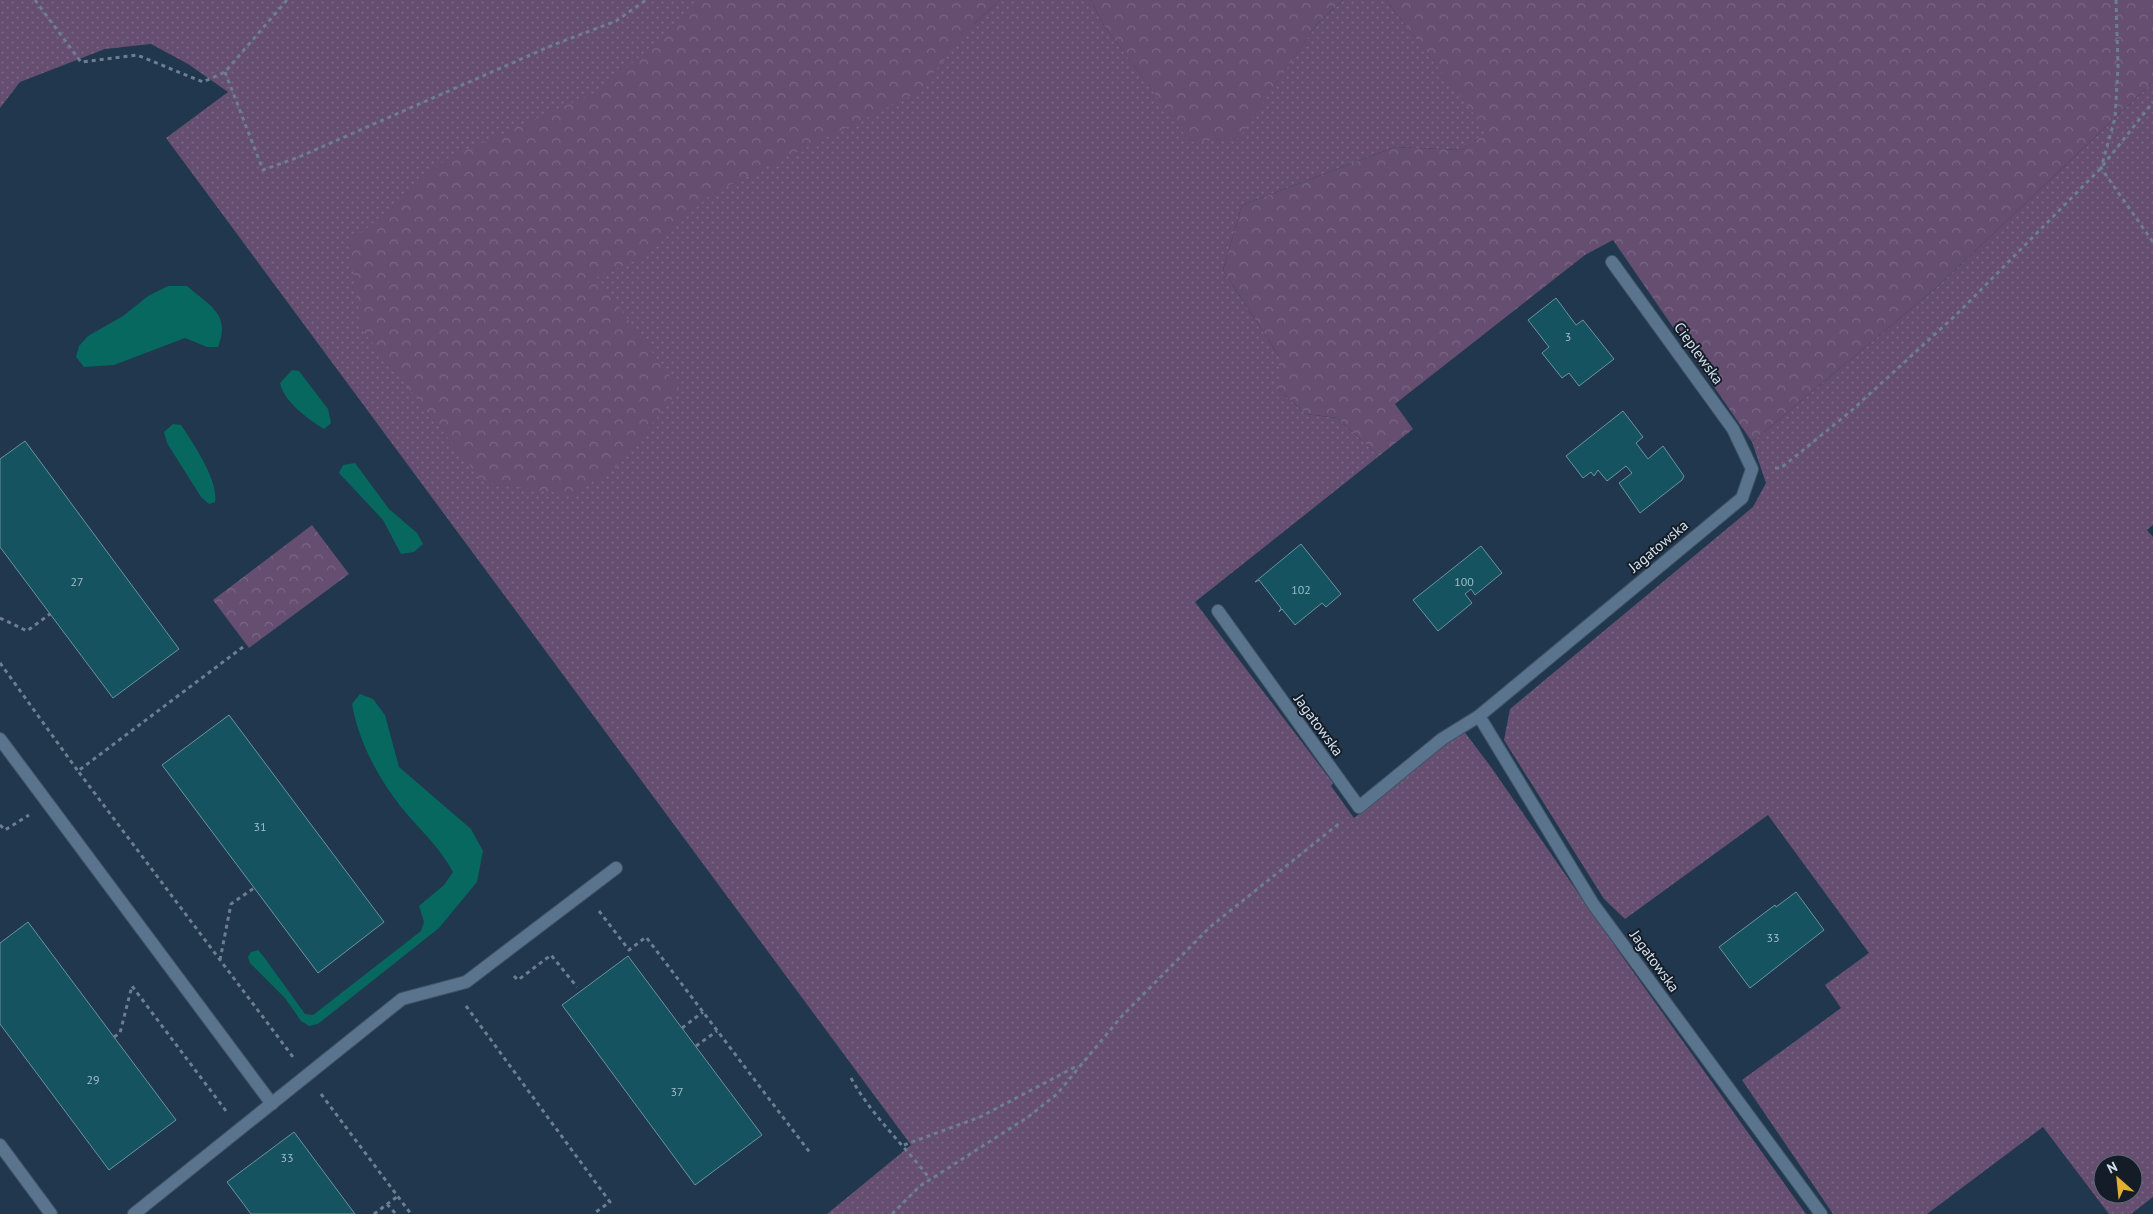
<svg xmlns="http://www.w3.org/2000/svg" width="2153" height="1214" font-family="'PT Sans',sans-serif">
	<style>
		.grass { fill: url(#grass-dots); fill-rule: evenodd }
		.forest { fill: url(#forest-crowns) }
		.water { fill: #06685f }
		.building { fill: #155361; stroke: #6a949f }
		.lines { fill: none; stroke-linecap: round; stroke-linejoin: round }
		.lane-casing { stroke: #415467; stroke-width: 14 }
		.street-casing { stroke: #415467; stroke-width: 14 }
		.path { stroke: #6c7f91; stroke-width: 3; stroke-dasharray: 4 4; stroke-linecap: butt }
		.lane { stroke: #5b748d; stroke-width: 12 }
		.street { stroke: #5b748d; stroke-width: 12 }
		.labels { text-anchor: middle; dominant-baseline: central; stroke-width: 4; stroke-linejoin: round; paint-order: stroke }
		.number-label { font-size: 12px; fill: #a4bdcb }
		.street-label { font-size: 15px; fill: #d3e0ee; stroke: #141d27 }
	</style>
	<defs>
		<pattern id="grass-dots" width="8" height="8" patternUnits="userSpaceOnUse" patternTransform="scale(1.25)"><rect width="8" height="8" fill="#654e70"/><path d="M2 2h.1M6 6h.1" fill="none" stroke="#7a6785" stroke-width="1.8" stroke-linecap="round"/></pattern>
		<pattern id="forest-crowns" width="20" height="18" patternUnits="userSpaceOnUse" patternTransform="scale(1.25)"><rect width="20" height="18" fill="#654e70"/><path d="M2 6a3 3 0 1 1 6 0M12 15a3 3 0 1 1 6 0" fill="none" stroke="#7a6785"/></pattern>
	</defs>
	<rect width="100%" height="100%" fill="#20374d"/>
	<path class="grass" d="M0 0H727L974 24 1000 0H1091L1103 24 1190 141 1238 138 1317 24 1343 0H1386L1488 131 1462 150 1395 147 1242 205 1223 270 1279 356V390L1306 414 1337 418 1379 456 1195 602 1333 783 1331 786 1354 818 1463 730 1491 767 1617 949 1806 1214H827L911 1145 166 138 228 92 188 64 151 44 105 49 20 82 0 108Z
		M2153 82V525L2147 530 2153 537V1197L2131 1214H2109L2043 1127 1927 1214H1833L1742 1080 1841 1008 1825 985 1869 953 1768 815 1625 919 1604 899 1504 740 1510 709 1753 507 1766 483 1752 442 1937 287ZM2103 1164H2133V1194H2103Z"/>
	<path class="forest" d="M703 0H1000L974 24 917 93 711 194 641 258 597 277 680 390 616 467 572 495 483 482 362 330 349 244 446 159 603 89Z
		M1091 0H1343L1317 24 1239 138 1190 142 1103 24Z
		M1386 0H2153V82L1937 287 1752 442 1613 240 1585 255 1395 404 1413 429 1379 456 1337 418 1306 414 1279 390V356L1223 270 1242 205 1395 147 1462 150 1487 131Z
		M312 525 349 574 249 648 213 600Z"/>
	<path class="water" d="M168 286H187C210 306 231 314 218 347H207L185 338 114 365 84 367 76 357 79 346 88 336 123 316 148 296Z
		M292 370 299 371 328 409 331 423 324 429C308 419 284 402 280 383Z
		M173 424 181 425C193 443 219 481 215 502L209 504 201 497 167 443 164 432Z
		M355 463 389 509 417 533 423 544 414 552 401 554 383 520 339 473 343 465Z
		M360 694 373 699 385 715 399 767 471 829 483 851 477 882 439 928 318 1024 309 1026 301 1021 285 998 250 963 248 957 251 952 258 950 264 957 305 1014 313 1015 421 931 424 922 419 906 444 885 453 872C440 847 418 828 401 807 378 778 358 740 352 704Z"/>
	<path class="building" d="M1556 298 1576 325 1583 320 1614 359 1579 386 1569 373 1562 378 1542 353 1549 347 1528 320Z
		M1623 411 1643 437 1636 443 1648 459 1663 446 1684 476 1682 480 1640 513 1619 483 1632 473 1626 466 1607 481 1598 470 1594 476 1591 472 1583 478 1566 456Z
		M25 441 179 649 113 698 0 547V459Z
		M1301 544 1341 594 1326 607 1322 603 1295 625 1282 609 1279 612 1281 608 1259 580 1255 582Z
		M1481 546 1502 573 1475 595 1471 589 1465 594 1472 603 1438 631 1413 600Z
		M229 715 384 922 318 973 162 765Z
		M1796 892 1824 930 1750 988 1719 947 1775 905 1776 907Z
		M28 922 176 1120 109 1170 0 1024V943Z
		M628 956 762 1135 695 1185 562 1005Z
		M294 1132 355 1214H251L227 1182Z"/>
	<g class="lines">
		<defs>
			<path id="lane" d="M1218 611 1359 807
				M0 739 272 1104
				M134 1214 402 999 466 982 616 868"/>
			<path id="street" d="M1479 716 1593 904 1821 1214
				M1359 807 1442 739 1479 716 1742 498 1752 469 1733 429 1612 262
				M0 1145 51 1214"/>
		</defs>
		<use href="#lane" class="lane-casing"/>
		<use href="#street" class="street-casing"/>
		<path class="path" d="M35 0 81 62 137 55 203 82 225 72 287 0
			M2116 0 2118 67 2115 118 2101 168 2153 242
			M225 72 263 170 299 157 553 45 616 21 646 0
			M1775 468H1781L1851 411 1957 314 2101 168 2153 102
			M0 618 27 631 50 614
			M243 647 78 771 293 1057
			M0 663 78 771
			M0 825 5 830 29 815
			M599 911 629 950 646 937 811 1154
			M220 960 231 904 254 888
			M514 976 518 980 551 955 577 987
			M466 1006 610 1202 593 1214
			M682 1028 703 1012
			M114 1037 120 1033 132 986 226 1111
			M696 1046 717 1031
			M851 1078C872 1116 904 1145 930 1179
			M321 1094 411 1214
			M904 1145 980 1117 1077 1066
			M387 1204 396 1214
			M374 1214 398 1196
			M892 1214 920 1186 1028 1117 1057 1094 1121 1017 1210 927 1341 822"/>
		<use href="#lane" class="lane"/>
		<use href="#street" class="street"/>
	</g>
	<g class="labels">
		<g class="number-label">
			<text x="1568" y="336">3</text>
			<text x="77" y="581">27</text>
			<text x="1464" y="581">100</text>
			<text x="1301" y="589">102</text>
			<text x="260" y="826">31</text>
			<text x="1773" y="937">33</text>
			<text x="93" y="1079">29</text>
			<text x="677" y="1091">37</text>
			<text x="287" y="1157">33</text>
		</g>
		<g class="street-label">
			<text transform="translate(1699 353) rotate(54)">Cieplewska</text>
			<text transform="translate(1658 546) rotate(-40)">Jagatowska</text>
			<text transform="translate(1319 725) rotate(54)">Jagatowska</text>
			<text transform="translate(1655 961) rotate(54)">Jagatowska</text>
		</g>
	</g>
	<g transform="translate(2118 1179) rotate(333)"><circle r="24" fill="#141d27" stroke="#606b77"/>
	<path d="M0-4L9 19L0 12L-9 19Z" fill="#deb133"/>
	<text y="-8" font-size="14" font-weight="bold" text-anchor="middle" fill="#d3e0ee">N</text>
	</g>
</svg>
